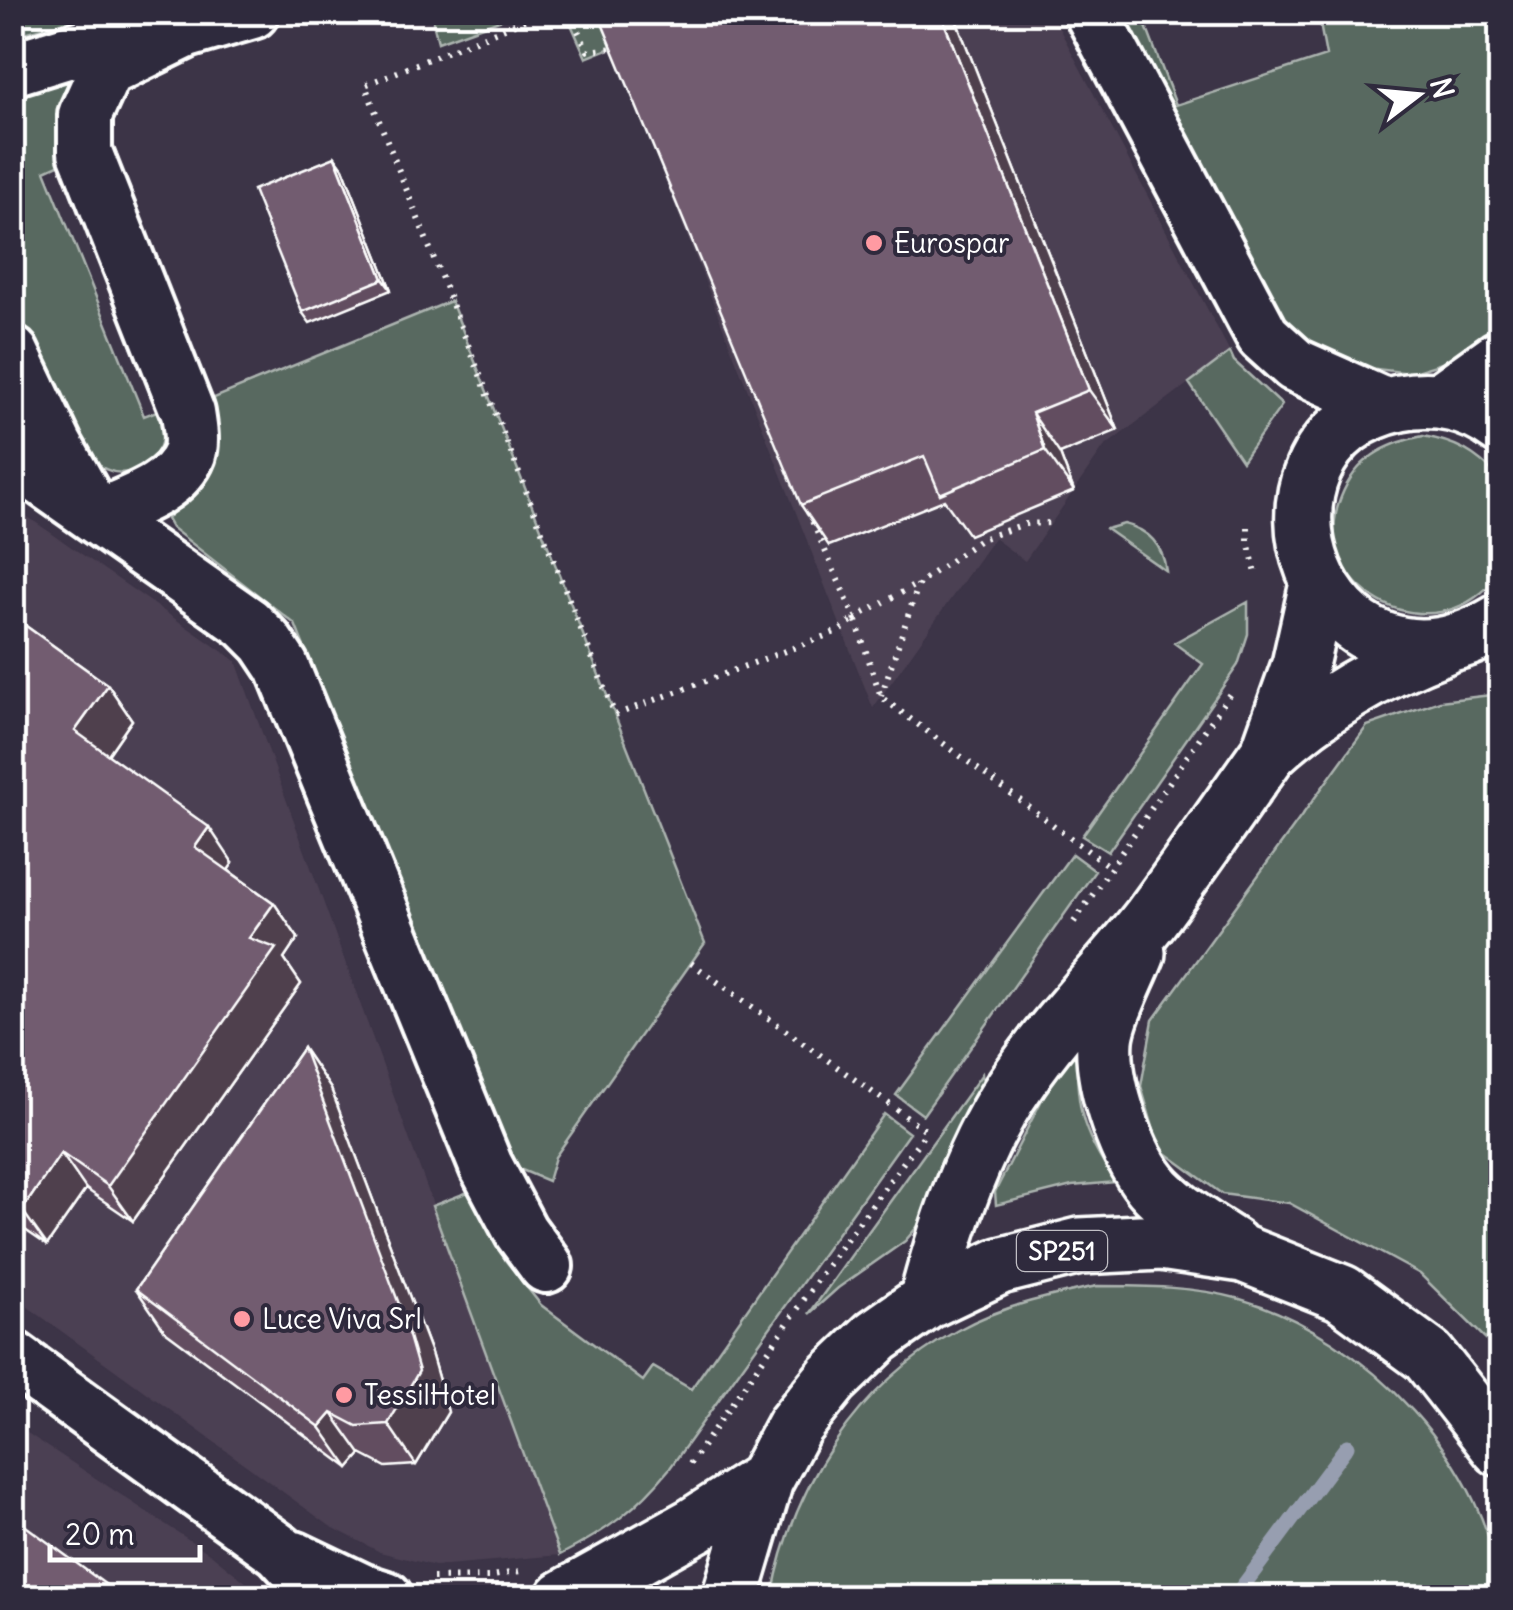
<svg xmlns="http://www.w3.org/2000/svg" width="1513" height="1610" font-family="Delius,sans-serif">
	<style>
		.built { fill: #4c4053 }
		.green { fill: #596960; stroke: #acb4b0; stroke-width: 2.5 }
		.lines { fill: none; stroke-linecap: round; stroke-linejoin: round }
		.stream { stroke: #979eb0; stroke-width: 15 }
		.minor-casing { stroke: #fff; stroke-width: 60 }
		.major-casing { stroke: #fff; stroke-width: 62 }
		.path { stroke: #fff; stroke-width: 6; stroke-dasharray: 2.5 8; stroke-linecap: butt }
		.minor { stroke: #2f2a3d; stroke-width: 52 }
		.major { stroke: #2f2a3d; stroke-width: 55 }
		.wall { fill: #624e60; stroke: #fff; stroke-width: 2.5 }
		.shaded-wall { fill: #50404e; stroke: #fff; stroke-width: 2.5 }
		.building { fill: #725b70; stroke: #fff; stroke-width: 2.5 }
		.poi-dot { fill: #ff9aa2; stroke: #2f2a3d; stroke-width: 4 }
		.labels { text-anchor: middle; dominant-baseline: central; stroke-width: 8; stroke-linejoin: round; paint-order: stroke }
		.shield { fill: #2f2a3d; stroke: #c1bfc5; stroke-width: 2.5 }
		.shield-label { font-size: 25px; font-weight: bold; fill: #fff }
		.poi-label { font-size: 28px; fill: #fff; stroke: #2f2a3d; text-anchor: start }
	</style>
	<rect width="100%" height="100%" fill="#3c3447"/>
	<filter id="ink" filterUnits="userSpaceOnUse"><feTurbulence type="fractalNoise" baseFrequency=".01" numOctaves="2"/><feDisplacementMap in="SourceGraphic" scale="20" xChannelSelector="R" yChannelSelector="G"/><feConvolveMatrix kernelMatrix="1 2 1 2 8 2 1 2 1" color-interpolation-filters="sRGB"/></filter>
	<g filter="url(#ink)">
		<path class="built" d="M697 13H1051L1230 352 1104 447 1025 561 994 538 873 708 613 48Z
			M12 506 236 661 560 1555 435 1566 380 1552 330 1526 13 1296Z
			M12 1423 212 1555 264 1597H13Z"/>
		<path class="green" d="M13 12H99V13L13 36Z
			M435 12 505 13 508 17 438 42 433 23Z
			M566 13H697L586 58Z
			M1115 13H1141L1176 105 1326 56 1318 13H1500V325L1455 359 1410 373 1359 367 1325 352 1272 315Z
			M56 82 73 83 65 162 45 171 144 416 162 409C165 430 165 450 146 464 79 512 33 351 15 310 8 297 13 273 13 257 13 204 13 150 12 97Z
			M451 301 705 943 555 1157 548 1181 517 1168 499 1136 295 624 172 528 167 519C175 508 188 502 197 492 223 464 216 433 214 398Z
			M1230 352 1234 361 1282 405 1242 461 1189 383Z
			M1423 436C1456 442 1475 452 1498 477 1503 493 1500 513 1500 531 1500 542 1504 558 1500 569 1498 579 1488 587 1481 593 1413 649 1307 580 1341 497 1356 459 1384 444 1423 436Z
			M1124 524C1150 530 1163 546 1166 571L1106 529Z
			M1248 602V634L1238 665 1108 852 1082 836 1203 664 1174 643Z
			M1500 694V1353L1420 1274 1289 1203 1222 1194 1159 1148 1141 1086 1153 1020 1367 726 1440 701Z
			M1072 854 1095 871 923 1115 896 1095Z
			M1077 1041C1076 1104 1079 1130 1116 1182L1072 1186 996 1205 995 1192 1054 1076Z
			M982 1074 983 1084 964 1118 924 1219 905 1241 838 1288 809 1314Z
			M884 1114 909 1133 670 1468C637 1509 607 1531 560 1555L432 1206 468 1192 506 1261 541 1305 643 1381 653 1367 691 1389Z
			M1097 1286C1145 1286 1193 1286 1240 1299 1364 1334 1492 1465 1500 1597H772C792 1487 857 1385 958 1330 1001 1306 1049 1296 1097 1286Z"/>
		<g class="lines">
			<path class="stream" d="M1234 1598 1347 1446"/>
			<defs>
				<path id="minor" d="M1091 12 1263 336 1295 365 1387 406
					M12 69 96 43 187 31 252 12
					M12 353 56 446 96 517 12 458
					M96 517 247 623 266 642 282 666 486 1166 521 1232 546 1266
					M96 517C127 503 176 489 189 454 193 442 190 426 188 413L85 152V115L105 71 187 31
					M12 1357 280 1551 323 1598
					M294 1558 361 1590 386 1598"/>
				<path id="major" d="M1440 401 1500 358
					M1500 426C1472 404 1435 396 1400 403 1218 443 1318 732 1500 622
					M1269 752 1300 665 1318 584
					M1137 953C1128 977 1107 1015 1105 1040 1102 1084 1127 1160 1157 1191 1179 1213 1206 1229 1232 1246
					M927 1301C947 1225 974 1143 1020 1078 1059 1021 1108 973 1150 919 1191 864 1229 808 1269 752 1321 704 1378 671 1444 646
					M564 1598 695 1525 765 1480
					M730 1598 765 1480 794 1426 832 1379 877 1336 927 1301 1000 1266 1080 1246 1161 1242 1243 1254 1342 1293 1428 1356 1500 1448"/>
			</defs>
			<use href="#minor" class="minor-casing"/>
			<use href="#major" class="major-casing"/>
			<path class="path" d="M544 12 365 85 615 715 841 630 855 618 881 697 1111 868
				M569 12 588 51 613 48 618 51
				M808 512 855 618 919 583
				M1248 527V542L1256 573
				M881 696 919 583 981 539 1025 524 1051 523
				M1074 922 1231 692
				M691 963 927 1131
				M690 1464 837 1252 923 1136
				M433 1578 488 1577 520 1571"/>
			<use href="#minor" class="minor"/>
			<use href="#major" class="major"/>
		</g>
		<path class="wall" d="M953 12 1118 430 1060 454 1074 491 969 535 944 500 829 546 801 505Z
			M335 157 343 168 391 290 310 323 302 312Z
			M12 616 108 685 132 720 108 755 233 863 228 870 274 903 298 938 284 959 301 984 133 1221 86 1189 47 1245 12 1221Z
			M303 1048 331 1089 431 1353 448 1412 416 1465 386 1467 361 1454 349 1468 165 1331 136 1289Z"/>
		<path class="shaded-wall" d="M940 12H953L1118 430 1089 390Z
			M335 157 343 168 391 290 383 279Z
			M1032 413 1060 454 1074 491 1045 450Z
			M108 685 132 720 100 766 75 731Z
			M209 827 233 863 220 882 195 847Z
			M274 903 298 938 284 959 301 984 133 1221 108 1186 249 938Z
			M303 1048 331 1089 431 1353 448 1412 416 1465 388 1424Z
			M61 1153 86 1189 47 1245 22 1210Z
			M332 1413 361 1454 349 1468 320 1427Z"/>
		<path class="building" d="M607 12H940L1089 390 1032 413 1045 450 940 494 924 456 801 505 599 16Z
			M335 157 383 279 302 312 253 190Z
			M12 616 108 685 75 731 209 827 195 847 274 903 249 938 276 948 108 1186 61 1153 22 1210 12 1203Z
			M303 1048 402 1312 419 1371 388 1424 357 1426 332 1413 320 1427 136 1289Z
			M12 1516 124 1598H12Z"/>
	</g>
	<g class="poi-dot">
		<circle cx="874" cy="243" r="10"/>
		<circle cx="242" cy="1319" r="10"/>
		<circle cx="344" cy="1395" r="10"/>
	</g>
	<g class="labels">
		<rect class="shield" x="1017" y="1231" width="90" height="40" rx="8"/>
		<g class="shield-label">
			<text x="1062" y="1251">SP251</text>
		</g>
		<g class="poi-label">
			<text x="894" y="243">Eurospar</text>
			<text x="262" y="1319">Luce Viva Srl</text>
			<text x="364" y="1395">TessilHotel</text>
		</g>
	</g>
	<rect width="1513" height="1610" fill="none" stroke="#2f2a3d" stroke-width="50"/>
	<rect x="25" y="25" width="1463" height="1560" fill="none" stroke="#fff" stroke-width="4" filter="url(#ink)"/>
	<g transform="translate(1418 95) rotate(74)" stroke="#2f2a3d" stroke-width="8" paint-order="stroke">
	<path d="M0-8L18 38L0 25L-18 38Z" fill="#ffffff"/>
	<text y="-15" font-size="28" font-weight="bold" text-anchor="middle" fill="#ffffff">N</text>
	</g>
	<path d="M50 1545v15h150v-15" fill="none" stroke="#ffffff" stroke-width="5"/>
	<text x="65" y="1545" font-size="30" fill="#ffffff" stroke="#2f2a3d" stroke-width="8" paint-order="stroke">20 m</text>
</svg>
